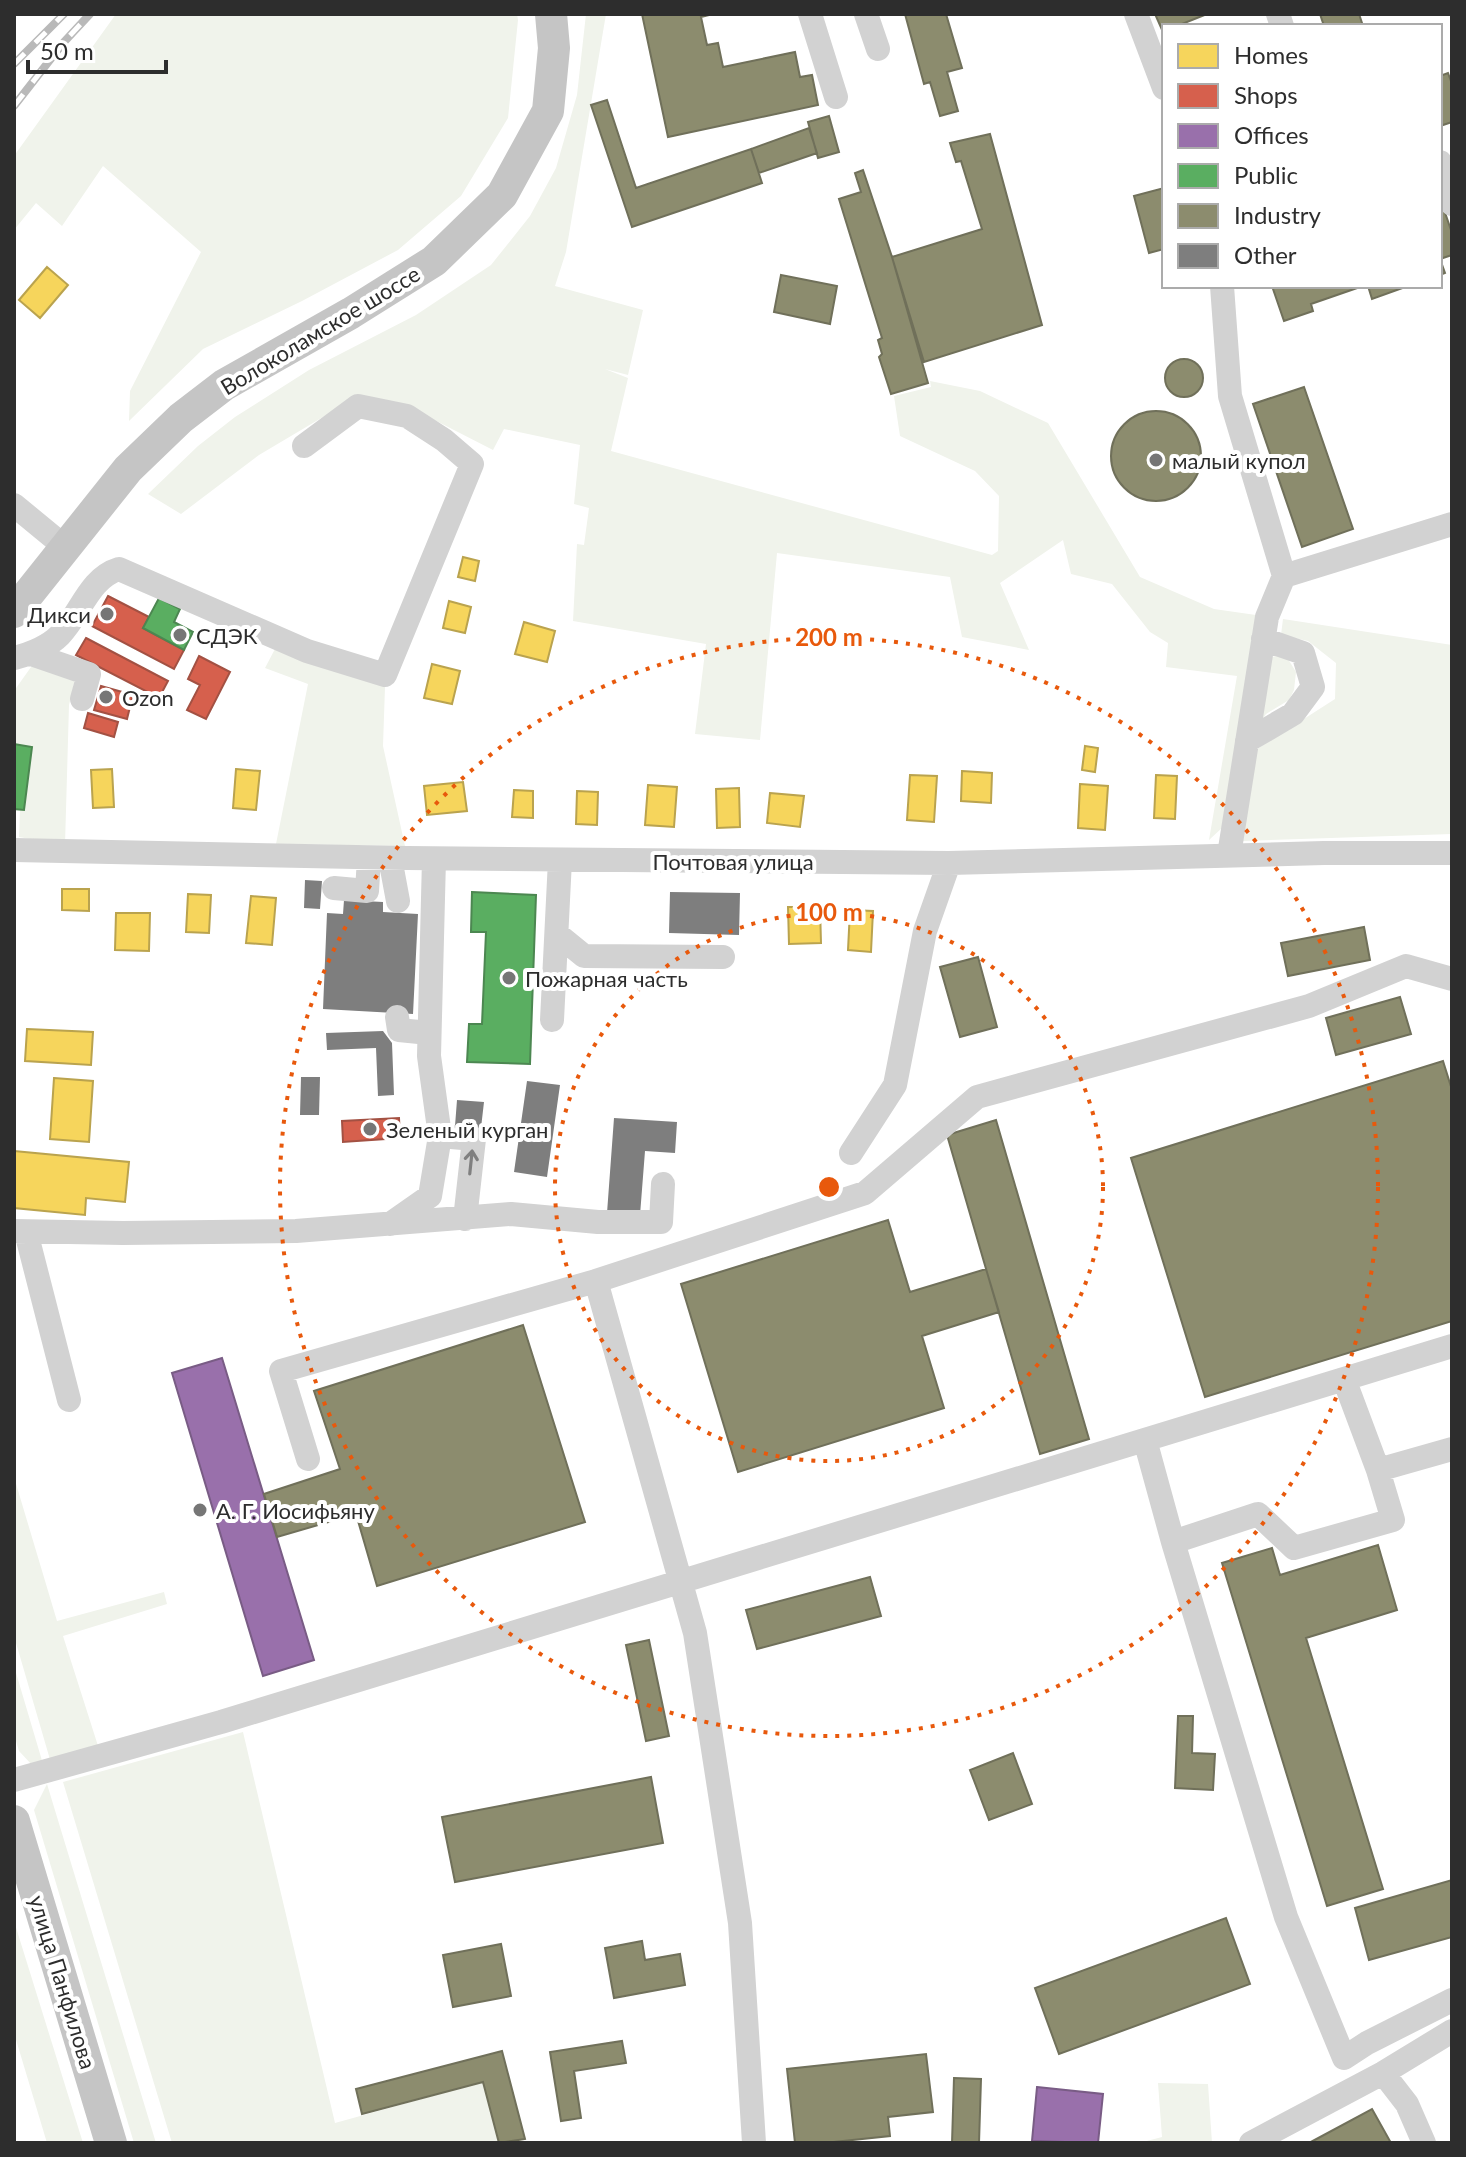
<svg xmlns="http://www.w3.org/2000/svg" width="1466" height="2157" font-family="Lato,sans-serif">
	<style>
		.green { fill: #f0f3eb }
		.homes { fill: #f6d55c; stroke: #baa34e; stroke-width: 2 }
		.shops { fill: #d6604d; stroke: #a35143; stroke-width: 2 }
		.offices { fill: #9970ab; stroke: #795c85; stroke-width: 2 }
		.public { fill: #5aae61; stroke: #4c8751; stroke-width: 2 }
		.industry { fill: #8c8c6e; stroke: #70705a; stroke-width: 2 }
		.building { fill: #7e7e7e }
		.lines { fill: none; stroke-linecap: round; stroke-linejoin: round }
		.minor { stroke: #d2d2d2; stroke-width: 24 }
		.major { stroke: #c5c5c5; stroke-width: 32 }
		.rail-casing { stroke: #b9b9b9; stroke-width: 8 }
		.rail { stroke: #fff; stroke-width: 5; stroke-dasharray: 15; stroke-linecap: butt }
		.oneway { stroke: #808080 }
		.ring { fill: none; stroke: #e8590c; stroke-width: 4; stroke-dasharray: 4 8 }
		.poi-dot { fill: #767676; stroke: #fff; stroke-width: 3 }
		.labels { text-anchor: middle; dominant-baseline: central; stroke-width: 8; stroke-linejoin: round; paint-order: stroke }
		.street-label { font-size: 22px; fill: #2d2d2d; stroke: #fff }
		.poi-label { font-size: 22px; fill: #2d2d2d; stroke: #fff; text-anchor: start }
		.centre { fill: #e8590c; stroke: #fff; stroke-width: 4 }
		.ring-label { font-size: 24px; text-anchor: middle; font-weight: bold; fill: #e8590c; stroke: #fff; stroke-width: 8; stroke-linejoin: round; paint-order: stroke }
	</style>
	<rect width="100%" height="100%" fill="#fff"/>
	<path class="green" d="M116 14H517L518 20 508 118 461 196 398 250 302 301 203 349 129 421 130 391 201 252 103 166 62 226 36 203 14 230V156Z
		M586 14H606L566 252 555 286 643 310 628 375 605 369 628 378 611 451 992 555 998 551 999 496 975 471 900 436 894 396 931 387 930 381 980 391 1048 423 1140 577 1214 609 1256 615 1223 827 1209 840 1237 676 1166 667 1168 643 1150 632 1112 584 1071 574 1063 540 1000 583 1029 650 962 637 950 577 777 553 760 740 695 734 706 644 573 621 577 544 584 545 589 508 574 504 580 445 504 429 493 450 411 408 355 398 259 455 181 514 148 494 198 446 235 417 309 370 416 315 491 265 530 216 556 168 577 95Z
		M1283 619 1452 645V834L1243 841 1251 753 1335 699 1336 663 1308 641 1281 635Z
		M276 647 385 687 383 746 405 846 276 844 308 684 265 668Z
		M1278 655 1288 659 1296 672 1294 690 1289 700 1266 714 1255 731 1267 659Z
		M36 660 76 675 69 705 65 845 19 837 20 810H24L32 748 14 744V691Z
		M14 1477 57 1621 164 1592 167 1604 63 1636 99 1749 51 1763 14 1636Z
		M14 1666 43 1764 32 1765 19 1751 14 1734Z
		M243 1732 335 2123 483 2082 499 2143H172L63 1782Z
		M47 1784 156 2143H134L34 1810Z
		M14 1921 83 2143H47L14 2033Z
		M1158 2083 1208 2084 1212 2143H1139L1162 2137Z"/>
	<path class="homes" d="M47 267 68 285 40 318 19 300Z
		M463 557 479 561 475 581 458 577Z
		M449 601 471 607 465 633 443 628Z
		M524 622 555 631 547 662 515 654Z
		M432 664 460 671 452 704 424 698Z
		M1085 746 1098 748 1095 772 1082 770Z
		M112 769 114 807 93 808 91 770Z
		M236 769 260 771 256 810 233 808Z
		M962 771 992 773 991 803 961 801Z
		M910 775 937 776 934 822 907 820Z
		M1156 775 1177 776 1175 819 1154 818Z
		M463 782 467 811 427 815 424 786Z
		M1080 784 1108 786 1105 830 1078 828Z
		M648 785 677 787 674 827 645 825Z
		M739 788 740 827 717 828 716 789Z
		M514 790 533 791V818L512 817Z
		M577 791 598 792 597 825 576 824Z
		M770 793 804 796 800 827 767 823Z
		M62 889H89V911L62 910Z
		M188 894 211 895 209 933 186 932Z
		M251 896 276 898 272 945 246 943Z
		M788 907H820L821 943 789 944Z
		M850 910 873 911 871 952 848 950Z
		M116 913H150L149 951 115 950Z
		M27 1029 93 1032 91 1065 25 1061Z
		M54 1078 93 1081 89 1142 50 1139Z
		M14 1151 129 1162 125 1202 86 1198 85 1215 14 1208Z"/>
	<path class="shops" d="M108 596 149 617 143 628 184 650 174 669 92 626Z
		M86 638 168 681 159 698 76 655Z
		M199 656 230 672 206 719 187 710 200 685 188 679Z
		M101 686 133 695 127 719 94 710Z
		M88 713 118 722 114 737 84 728Z
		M399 1118 400 1138 343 1142 342 1121Z"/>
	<path class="offices" d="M222 1358 314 1660 263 1676 172 1373Z
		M1037 2087 1103 2094 1098 2143 1032 2141Z"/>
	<path class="public" d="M159 598 180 609 174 622 193 632 184 650 143 628Z
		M14 744 32 747 24 810 14 809Z
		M472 892 536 895 530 1064 467 1062 469 1024H482L486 932H471Z"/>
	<path class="industry" d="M642 14H713L701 17 707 45 718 43 723 67 795 52 800 77 812 75 818 105 668 137Z
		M905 14H946L962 68 947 72 958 111 940 116 930 82 924 84Z
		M1155 14H1207L1177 26H1164L1163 32Z
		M1320 14H1359L1363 26H1324Z
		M1448 73 1452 84V122L1440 126V76Z
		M607 100 636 188 751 149 762 183 632 227 591 105Z
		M829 116 839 152 818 158 808 122Z
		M809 128 817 153 759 173 751 149Z
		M990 134 1042 325 924 362 892 257 982 229 961 161 956 162 950 143Z
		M863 170 892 257 928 383 891 394 879 357 882 354 878 340 882 338 839 199 861 192 855 173Z
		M1164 188V249L1149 253 1134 196Z
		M1440 198 1452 233V255L1440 259 1445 273 1440 275Z
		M781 275 837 286 830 324 774 312Z
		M1272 286H1363L1311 304 1313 311 1284 321Z
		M1368 286H1408L1372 299Z
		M1165 378a19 19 0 1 1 38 0a19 19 0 1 1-38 0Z
		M1304 387 1353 529 1302 547 1253 404Z
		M1111 456a45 45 0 1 1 90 0a45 45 0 1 1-90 0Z
		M1364 927 1370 960 1288 976 1281 943Z
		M978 957 997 1027 960 1037 940 967Z
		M1400 997 1411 1034 1336 1055 1326 1018Z
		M1443 1061 1452 1090V1321L1205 1397 1131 1158Z
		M996 1120 1089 1439 1040 1454 947 1135Z
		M888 1220 910 1292 986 1269 999 1312 922 1336 944 1408 738 1472 681 1284Z
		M523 1325 585 1522 377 1586 356 1514 277 1537 264 1494 340 1469 314 1391Z
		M1378 1545 1397 1610 1306 1638 1383 1889 1327 1906 1222 1563 1272 1548 1280 1575Z
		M870 1577 881 1616 757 1649 746 1610Z
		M649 1640 669 1736 646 1741 626 1645Z
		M1178 1716H1193L1192 1753 1215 1754 1213 1790 1175 1788Z
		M1013 1753 1032 1804 989 1820 970 1770Z
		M651 1777 663 1843 455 1882 442 1817Z
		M1452 1880V1937L1369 1960 1355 1908Z
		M1226 1918 1250 1984 1059 2054 1035 1988Z
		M642 1941 645 1960 680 1954 685 1985 614 1998 605 1948Z
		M501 1944 511 1996 453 2007 443 1955Z
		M622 2041 626 2063 574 2071 581 2118 561 2121 550 2052Z
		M502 2051 525 2139 499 2143 483 2082 362 2114 356 2089Z
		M926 2054 933 2112 888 2117 890 2136 824 2143H795L787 2069Z
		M954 2078 981 2079 979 2143H952Z
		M1372 2109 1391 2143H1309Z"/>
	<path class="building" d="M305 880 322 881 320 909 304 908Z
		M670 892 740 893 739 935 669 933Z
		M344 900 383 902V912L418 914 413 1014 323 1009 327 913 343 914Z
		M383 1031 392 1043 394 1095 378 1096 376 1048 327 1050 326 1033Z
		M301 1077H320L319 1115H300Z
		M527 1081 560 1085 547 1177 514 1172Z
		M457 1100 484 1102 481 1128 455 1126Z
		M614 1118 677 1122 675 1153 645 1151 640 1215 607 1213Z"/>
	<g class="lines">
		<path class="minor" d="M810 14 836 97
			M866 14 878 49
			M1136 14 1164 88
			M1278 14 1282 26
			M1440 162 1452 204
			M1222 286 1230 396 1284 576 1452 524
			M14 505 65 547
			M31 654 89 674 82 699
			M14 658C30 654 48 647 60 635 81 613 89 578 119 569L307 651 385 675 472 464 444 440 407 416 358 406 304 446
			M1247 741 1293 714 1313 687 1303 653 1263 639
			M14 850 407 858 949 863 1324 853H1452
			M1229 855 1267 617 1284 576
			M390 858 398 901
			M334 888 367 891 369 858
			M557 934 584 956 723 957
			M397 1017 399 1030 429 1033
			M552 1020 560 860
			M440 1136 474 1139 465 1219
			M851 1153 895 1085 925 931 949 863
			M390 1224 430 1196 440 1136 429 1056 434 859
			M14 1231 123 1233 296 1231 511 1214 598 1222H661L663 1184
			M26 1232 69 1400
			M1344 1379 1378 1470 1452 1449
			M1145 1440 1173 1542 1258 1514 1294 1548 1393 1520 1378 1470
			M308 1459 281 1371 596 1281
			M1173 1542 1286 1917 1344 2058 1367 2043 1452 2000
			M14 1780 221 1722 1452 1346
			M1383 2073 1407 2104 1424 2143
			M754 2143 740 1923 695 1633 596 1281 865 1193 977 1097 1309 1006 1406 966 1452 979
			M1251 2143 1383 2073 1452 2031"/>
		<path class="major" d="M14 612 128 469 181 418 224 385 351 313 434 261 502 195 548 111 554 48 551 14
			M14 1821 111 2143"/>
		<defs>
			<path id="rail" d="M14 64 64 14
				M14 106 64 42 90 14"/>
		</defs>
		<use href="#rail" class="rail-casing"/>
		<use href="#rail" class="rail"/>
	</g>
	<defs><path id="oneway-shaft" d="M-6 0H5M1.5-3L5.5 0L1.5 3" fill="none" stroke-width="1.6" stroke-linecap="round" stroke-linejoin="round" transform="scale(2)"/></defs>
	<use class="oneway" href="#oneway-shaft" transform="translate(471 1162) rotate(-84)"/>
	<g class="ring">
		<circle cx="829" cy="1187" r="274"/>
		<circle cx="829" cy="1187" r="549"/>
	</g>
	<g class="poi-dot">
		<circle cx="1156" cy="460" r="8"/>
		<circle cx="107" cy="614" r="8"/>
		<circle cx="180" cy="635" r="8"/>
		<circle cx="106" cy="697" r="8"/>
		<circle cx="509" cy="978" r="8"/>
		<circle cx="370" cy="1129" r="8"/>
		<circle cx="200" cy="1510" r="8"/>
	</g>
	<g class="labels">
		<g class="street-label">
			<text transform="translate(320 330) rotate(-31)">Волоколамское шоссе</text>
			<text x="733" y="861">Почтовая улица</text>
			<text transform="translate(63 1982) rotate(73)">улица Панфилова</text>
		</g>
		<g class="poi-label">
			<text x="1172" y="460">малый купол</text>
			<text x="91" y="614" text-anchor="end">Дикси</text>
			<text x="196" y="635">СДЭК</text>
			<text x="122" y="697">Ozon</text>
			<text x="525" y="978">Пожарная часть</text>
			<text x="386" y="1129">Зеленый курган</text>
			<text x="216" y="1510">А. Г. Иосифьяну</text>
		</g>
	</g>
	<circle cx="829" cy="1187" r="12" class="centre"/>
	<g class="ring-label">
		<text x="829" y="646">200 m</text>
		<text x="829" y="921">100 m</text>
	</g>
	<rect width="1466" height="2157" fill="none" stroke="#2d2d2d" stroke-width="32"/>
	<rect x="1162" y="24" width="280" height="264" fill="#ffffff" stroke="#ababab" stroke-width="2"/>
	<rect x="1178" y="44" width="40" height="24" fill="#f6d55c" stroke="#ababab" stroke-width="2"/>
	<text x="1234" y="64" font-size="24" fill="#2d2d2d">Homes</text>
	<rect x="1178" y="84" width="40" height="24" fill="#d6604d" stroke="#ababab" stroke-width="2"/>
	<text x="1234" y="104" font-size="24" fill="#2d2d2d">Shops</text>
	<rect x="1178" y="124" width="40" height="24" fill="#9970ab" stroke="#ababab" stroke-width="2"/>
	<text x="1234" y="144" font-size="24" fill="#2d2d2d">Offices</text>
	<rect x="1178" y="164" width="40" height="24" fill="#5aae61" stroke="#ababab" stroke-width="2"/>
	<text x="1234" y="184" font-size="24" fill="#2d2d2d">Public</text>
	<rect x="1178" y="204" width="40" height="24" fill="#8c8c6e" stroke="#ababab" stroke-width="2"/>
	<text x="1234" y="224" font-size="24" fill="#2d2d2d">Industry</text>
	<rect x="1178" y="244" width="40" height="24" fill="#7e7e7e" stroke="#ababab" stroke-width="2"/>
	<text x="1234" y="264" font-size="24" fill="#2d2d2d">Other</text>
	<path d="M28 60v12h138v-12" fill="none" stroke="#2d2d2d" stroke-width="4"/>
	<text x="40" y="60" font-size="24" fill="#2d2d2d" stroke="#ffffff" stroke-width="6" paint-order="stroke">50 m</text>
</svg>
